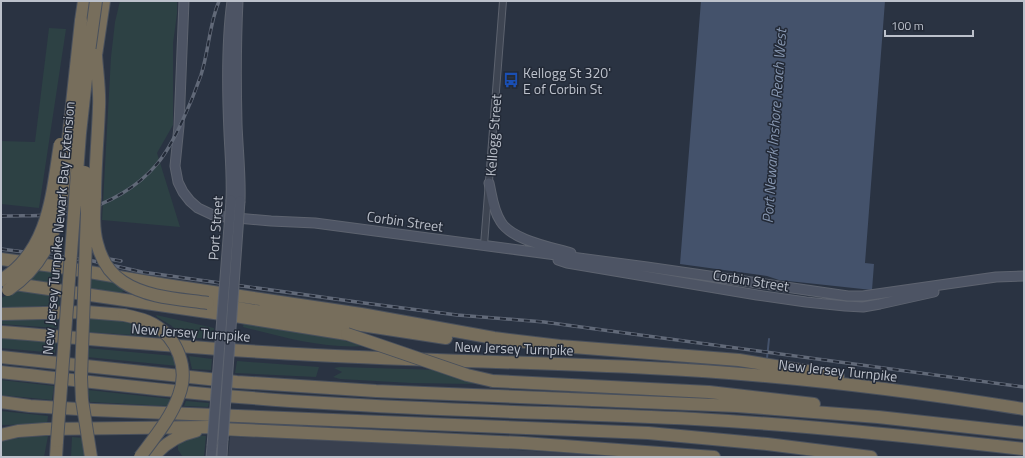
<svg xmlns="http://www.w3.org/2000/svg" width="1025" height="458" font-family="'Titillium Web',sans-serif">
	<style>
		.airport { fill: #39404f }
		.green { fill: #2d4144 }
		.water { fill: #44526b }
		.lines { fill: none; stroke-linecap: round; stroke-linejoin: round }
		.stream { stroke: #44526b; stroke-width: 2 }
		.street-casing { stroke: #5d636f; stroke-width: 8 }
		.secondary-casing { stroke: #5d636f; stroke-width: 11 }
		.highway-casing { stroke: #49505c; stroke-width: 14 }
		.street { stroke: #3e4552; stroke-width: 6 }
		.secondary { stroke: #4d5464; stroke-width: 9 }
		.highway { stroke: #776e5c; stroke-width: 12 }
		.rail-casing { stroke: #616978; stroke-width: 3.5 }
		.rail { stroke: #232a37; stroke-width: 2; stroke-dasharray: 6; stroke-linecap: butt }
		.secondary-bridge-casing { stroke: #5d636f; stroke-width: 11; stroke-linecap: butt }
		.highway-bridge-casing { stroke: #49505c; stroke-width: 14; stroke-linecap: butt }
		.secondary-bridge { stroke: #4d5464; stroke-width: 9 }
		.highway-bridge { stroke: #776e5c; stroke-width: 12 }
		.labels { text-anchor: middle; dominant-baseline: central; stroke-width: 3; stroke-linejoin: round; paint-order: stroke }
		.poi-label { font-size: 14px; fill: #bcc1cb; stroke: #232a37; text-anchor: start }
		.street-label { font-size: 14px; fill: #bcc1cb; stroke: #232a37 }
		.water-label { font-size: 15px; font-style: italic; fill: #8696b0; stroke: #232a37 }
	</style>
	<rect width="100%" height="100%" fill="#2a3342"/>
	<path class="airport" d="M230 437 317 438 633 457H228Z"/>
	<path class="green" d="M120 1H177V14L173 43V125L157 153 180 227 102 220 111 57 115 22Z
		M49 28 66 29 39 208 1 204V141L35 142Z
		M39 267 62 271 60 285 26 281Z
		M89 276 110 279 125 290 119 294 89 290Z
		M16 291 60 294 59 305 1 308V298Z
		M87 314 140 323 163 337 87 332Z
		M156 315 214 328 213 338H180L172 326 157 317Z
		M58 317 57 328 1 324V319Z
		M244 321 311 332 365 346C324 349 283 337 243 327Z
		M1 338 56 342 55 353 1 348Z
		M87 348 175 356 178 366 87 357Z
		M189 356 212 359 211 370 192 369Z
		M237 361 319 367 316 377 235 373Z
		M340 367 439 370 474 384 411 383 340 379 333 377 342 372 334 368Z
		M1 380 54 386 52 400 1 395Z
		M88 390 171 399 168 406 90 402Z
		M186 401 209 403 208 407 184 406Z
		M1 411 48 416 47 424 2 425 1 424Z
		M195 435 206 436 204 457H183L178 450V442Z
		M48 436 44 457H1V442L4 441 24 437Z
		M72 437 84 438 86 457H71Z"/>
	<path class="water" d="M701 1H885L865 263 874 264 872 290 779 280 767 276 680 264Z"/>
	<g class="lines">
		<path class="stream" d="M767 358 769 339"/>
		<defs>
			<path id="street" d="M484 245 503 1"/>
			<path id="secondary" d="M184 1 179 126 175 166 178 182 183 192 190 201 198 208 215 216 271 221 315 223 647 267 848 296H863L996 277 1024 276
				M238 1C236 42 236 83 237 124 238 150 241 176 240 201
				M489 183C492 196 493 210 501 222 512 240 551 247 571 253
				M231 200C232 177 230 155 229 133 227 89 226 44 232 1
				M558 260 567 263 757 295 806 302 845 306 863 307 880 304 934 292
				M211 457 212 446
				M222 457 223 440"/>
			<path id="highway" d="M81 21 84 1
				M96 55 104 1
				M1 259 60 267 166 285 361 314 494 338 560 346 739 360 838 376
				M8 283 235 316 347 334
				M208 303 268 313
				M261 311 277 312 446 338
				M1 314 87 312 124 315
				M1 332C106 340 210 350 315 355 426 361 538 362 650 368 775 374 900 389 1024 409
				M1 357 237 382 376 391 737 406 878 417 1024 433
				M1 372C109 384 216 397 324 403 448 411 572 413 695 419 805 425 915 437 1024 449
				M493 381 709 392 814 404
				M1 402 30 406 94 410 648 433 767 444 871 457
				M1 435 18 431 46 429 209 427 221 429 523 443 714 457
				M56 457 57 441
				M153 457C165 443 178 435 196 431"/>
		</defs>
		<use href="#street" class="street-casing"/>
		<use href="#secondary" class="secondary-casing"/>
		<use href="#highway" class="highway-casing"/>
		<use href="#street" class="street"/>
		<use href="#secondary" class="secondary"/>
		<use href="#highway" class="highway"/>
		<defs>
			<path id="rail" d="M1 216C27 215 55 217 80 211 108 204 138 187 157 164 174 144 192 101 201 75 209 50 209 25 219 1
				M1 249 93 261 142 272 364 303 457 315 544 322 1024 387
				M103 258 121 261"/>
		</defs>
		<use href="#rail" class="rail-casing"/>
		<use href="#rail" class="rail"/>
		<defs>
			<path id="secondary-bridge" d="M223 440 240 201
				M212 446 231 200"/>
			<path id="highway-bridge" d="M96 55C97 72 100 90 99 107 98 137 95 167 95 197 94 212 93 228 97 243 101 259 109 273 123 282 147 298 180 299 208 303
				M85 172 87 213 81 377 82 400 91 457
				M1 280C49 251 52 194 60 144
				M8 290C41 268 57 235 62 196L81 21
				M124 315C134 317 144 319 153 324 178 338 189 369 179 395 171 418 154 438 140 457
				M347 334 467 375 493 381
				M57 441 80 133 89 52 96 1"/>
		</defs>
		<use href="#secondary-bridge" class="secondary-bridge-casing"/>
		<use href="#highway-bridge" class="highway-bridge-casing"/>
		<use href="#secondary-bridge" class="secondary-bridge"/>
		<use href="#highway-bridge" class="highway-bridge"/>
	</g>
	<defs>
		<symbol id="bus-bare" viewBox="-9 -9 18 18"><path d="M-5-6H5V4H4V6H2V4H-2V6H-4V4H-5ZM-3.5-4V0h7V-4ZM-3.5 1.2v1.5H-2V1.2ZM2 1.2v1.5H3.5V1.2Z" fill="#1a4fb4" stroke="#232a37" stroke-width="2.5" paint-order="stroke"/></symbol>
	</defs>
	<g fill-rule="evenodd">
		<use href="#bus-bare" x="500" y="69" width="22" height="22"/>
	</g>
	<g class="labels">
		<g class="poi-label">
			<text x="523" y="72">Kellogg St 320'<tspan x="523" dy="16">E of Corbin St</tspan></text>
		</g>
		<g class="street-label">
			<text transform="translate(493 135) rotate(-86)">Kellogg Street</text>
			<text transform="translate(405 221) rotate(8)">Corbin Street</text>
			<text transform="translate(58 228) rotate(-85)">New Jersey Turnpike Newark Bay Extension</text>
			<text transform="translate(215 228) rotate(-86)">Port Street</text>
			<text transform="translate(751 280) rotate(9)">Corbin Street</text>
			<text transform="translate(191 332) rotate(4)">New Jersey Turnpike</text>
			<text transform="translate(514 348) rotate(2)">New Jersey Turnpike</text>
			<text transform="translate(838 370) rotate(6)">New Jersey Turnpike</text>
		</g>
		<g class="water-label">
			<text transform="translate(774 126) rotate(-86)">Port Newark Inshore Reach West</text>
		</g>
	</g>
	<rect width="1025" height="458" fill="none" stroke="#bcc1cb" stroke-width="4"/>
	<path d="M885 30v6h88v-6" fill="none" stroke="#bcc1cb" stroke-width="2"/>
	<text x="891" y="30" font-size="12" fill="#bcc1cb" stroke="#232a37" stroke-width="3" paint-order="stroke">100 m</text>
</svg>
